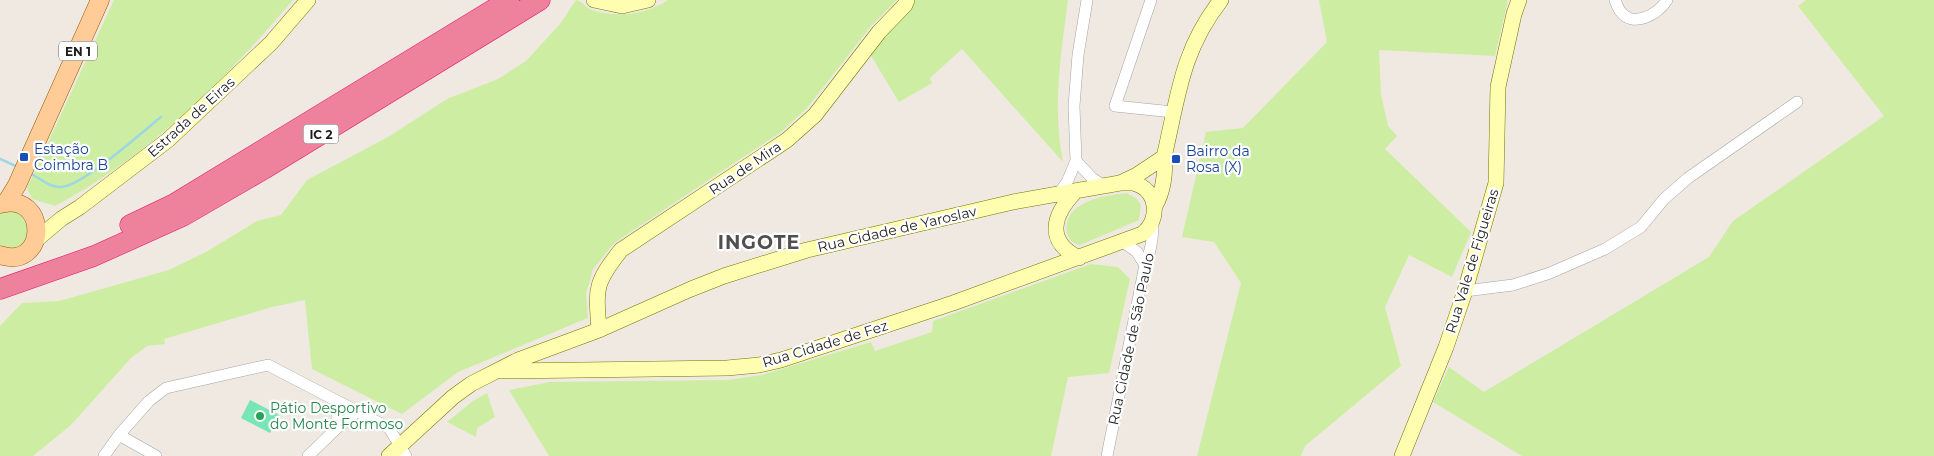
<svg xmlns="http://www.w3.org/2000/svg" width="1934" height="456" font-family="Montserrat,sans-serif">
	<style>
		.grass { fill: #cdeea2 }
		.pitch { fill: #78e5b4 }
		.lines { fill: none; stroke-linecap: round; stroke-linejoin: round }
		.stream { stroke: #9ed6e1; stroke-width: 2.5 }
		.street-casing { stroke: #a4a4a4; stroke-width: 12 }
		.secondary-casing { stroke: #727700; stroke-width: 16 }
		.primary-casing { stroke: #955a00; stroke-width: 19 }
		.highway-casing { stroke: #e6156b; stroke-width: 21 }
		.street { stroke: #fff; stroke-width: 11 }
		.secondary { stroke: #fffdb0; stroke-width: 15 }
		.primary { stroke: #ffcb96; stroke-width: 18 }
		.highway { stroke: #ee829d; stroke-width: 20 }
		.transit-dot { fill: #1a4fb4; stroke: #fff; stroke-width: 2 }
		.leisure-dot { fill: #2e9e5b; stroke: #fff; stroke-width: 2 }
		.labels { text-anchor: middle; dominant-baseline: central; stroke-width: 4.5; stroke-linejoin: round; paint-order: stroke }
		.shield { fill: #fff; stroke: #616161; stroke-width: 1 }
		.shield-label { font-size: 12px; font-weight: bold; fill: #1d1d1d }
		.street-label { font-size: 14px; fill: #1d1d1d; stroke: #fff }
		.transit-label { font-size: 14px; fill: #164399; stroke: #fff; text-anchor: start }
		.leisure-label { font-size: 14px; fill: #27864d; stroke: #fff; text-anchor: start }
		.district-label { font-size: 19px; font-weight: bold; letter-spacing: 1px; fill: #505050; stroke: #fff }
	</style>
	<rect width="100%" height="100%" fill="#efe9e1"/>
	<path class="grass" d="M114 0H293C225 80 148 157 55 206L32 199 27 188Z
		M576 0C582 1 586 8 592 10 618 18 645 15 668 0H897L871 26 807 108 781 132 614 243 593 269 586 294 588 318 458 372 402 414 312 369 305 300 272 307 164 339 165 344 147 346 131 358 71 425 33 456H0V326L22 303 59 301 169 270 208 251 257 221 281 215 307 180 388 137 447 99 498 79 526 61 560 24Z
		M915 0H1068C1061 54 1052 108 1063 162L962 49 930 78 932 83 899 102 870 54 885 34 912 7Z
		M1319 0H1508L1495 56 1379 50 1381 94 1388 126 1397 136 1385 149 1471 232 1452 277 1409 255 1385 307 1401 366 1305 446 1301 456H1197L1241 283 1214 242 1182 237 1206 132 1243 128 1327 42Z
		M1806 0H1934V456H1522L1433 402 1449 367 1484 392 1709 257 1733 221 1884 116 1798 6Z
		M1127 193 1137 199 1141 205 1139 220 1080 245C1073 244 1068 239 1067 232 1062 202 1105 195 1127 193Z
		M5 211H18L31 225 26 243 15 249 0 245V214Z
		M1091 264 1118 267 1130 279 1109 373 1068 377 1051 456H549L509 390 550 382 728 380 762 375 871 342 875 351 932 332 933 321Z
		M487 393 495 417 477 428 476 437 447 422 473 401Z"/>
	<path class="pitch" d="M250 400 279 415 270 433 241 418Z"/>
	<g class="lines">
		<path class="stream" d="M0 159 18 167
			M30 173C39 178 51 188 61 187 83 186 142 132 161 117"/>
		<defs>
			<path id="street" d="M1151 0 1115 106 1173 112
				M1615 0C1616 3 1618 8 1620 11 1633 29 1658 14 1667 0
				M1076 161 1092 178 1104 186
				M1058 195 1067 182 1076 161 1074 106 1078 55 1087 0
				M1122 241 1137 252 1145 265
				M1465 291 1513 285 1550 273 1605 249 1641 227 1664 199 1688 178 1797 102
				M337 401V428
				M119 435 156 456
				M104 456 119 435 149 401 166 388 268 365 389 428 406 456
				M308 456 337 428 357 412
				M1107 456 1145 265C1151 252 1153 236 1153 222"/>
			<path id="secondary" d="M594 0 622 6 648 0
				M1120 183 1137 175 1164 157
				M1075 192C1053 215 1045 241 1079 258
				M1155 206C1163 192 1166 173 1164 157 1178 98 1181 51 1221 0
				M35 241 61 219 80 207 168 140 271 43 308 0
				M599 330C596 288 594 284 621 250L787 140 815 115 879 32 905 5 907 0
				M389 456 453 397 471 384 518 360 599 330 691 289 724 276 807 250 1013 202 1120 183C1124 183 1129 183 1133 183 1158 189 1161 220 1142 234L953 303 781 360 759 365 727 368 500 371
				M1402 456 1446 347 1465 291 1496 183 1498 87 1514 14 1519 0"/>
			<path id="primary" d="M6 203 17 185 100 0
				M0 204C49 191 48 271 0 255"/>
			<path id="highway" d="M130 225 174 204 509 0
				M0 289 94 256 183 216 264 169 540 0"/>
		</defs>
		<use href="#street" class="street-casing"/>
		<use href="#secondary" class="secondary-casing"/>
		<use href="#primary" class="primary-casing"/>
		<use href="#highway" class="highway-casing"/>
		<use href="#street" class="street"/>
		<use href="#secondary" class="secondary"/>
		<use href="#primary" class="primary"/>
		<use href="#highway" class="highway"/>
	</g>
	<g class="transit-dot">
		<rect x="19" y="152" width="10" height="10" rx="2.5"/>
		<rect x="1171" y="154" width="10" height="10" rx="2.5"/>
	</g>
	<circle class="leisure-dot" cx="260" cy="416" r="5"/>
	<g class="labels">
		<g class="shield">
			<rect x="59" y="41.5" width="38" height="19" rx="4"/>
			<rect x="303.5" y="124.5" width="35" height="19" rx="4"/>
		</g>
		<g class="shield-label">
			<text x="78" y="51">EN 1</text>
			<text x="321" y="134">IC 2</text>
		</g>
		<g class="street-label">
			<text transform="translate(191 117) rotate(-42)">Estrada de Eiras</text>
			<text transform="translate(745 168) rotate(-34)">Rua de Mira</text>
			<text transform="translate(897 229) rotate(-13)">Rua Cidade de Yaroslav</text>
			<text transform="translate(1472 261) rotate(-73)">Rua Vale de Figueiras</text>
			<text transform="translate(1131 339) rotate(-78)">Rua Cidade de São Paulo</text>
			<text transform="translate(825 344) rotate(-17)">Rua Cidade de Fez</text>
		</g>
		<g class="transit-label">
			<text x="34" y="149">Estação<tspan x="34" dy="16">Coimbra B</tspan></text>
			<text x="1186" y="151">Bairro da<tspan x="1186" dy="16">Rosa (X)</tspan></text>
		</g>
		<g class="leisure-label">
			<text x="270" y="408">Pátio Desportivo<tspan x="270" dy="16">do Monte Formoso</tspan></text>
		</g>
		<g class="district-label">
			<text x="759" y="242">INGOTE</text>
		</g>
	</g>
</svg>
